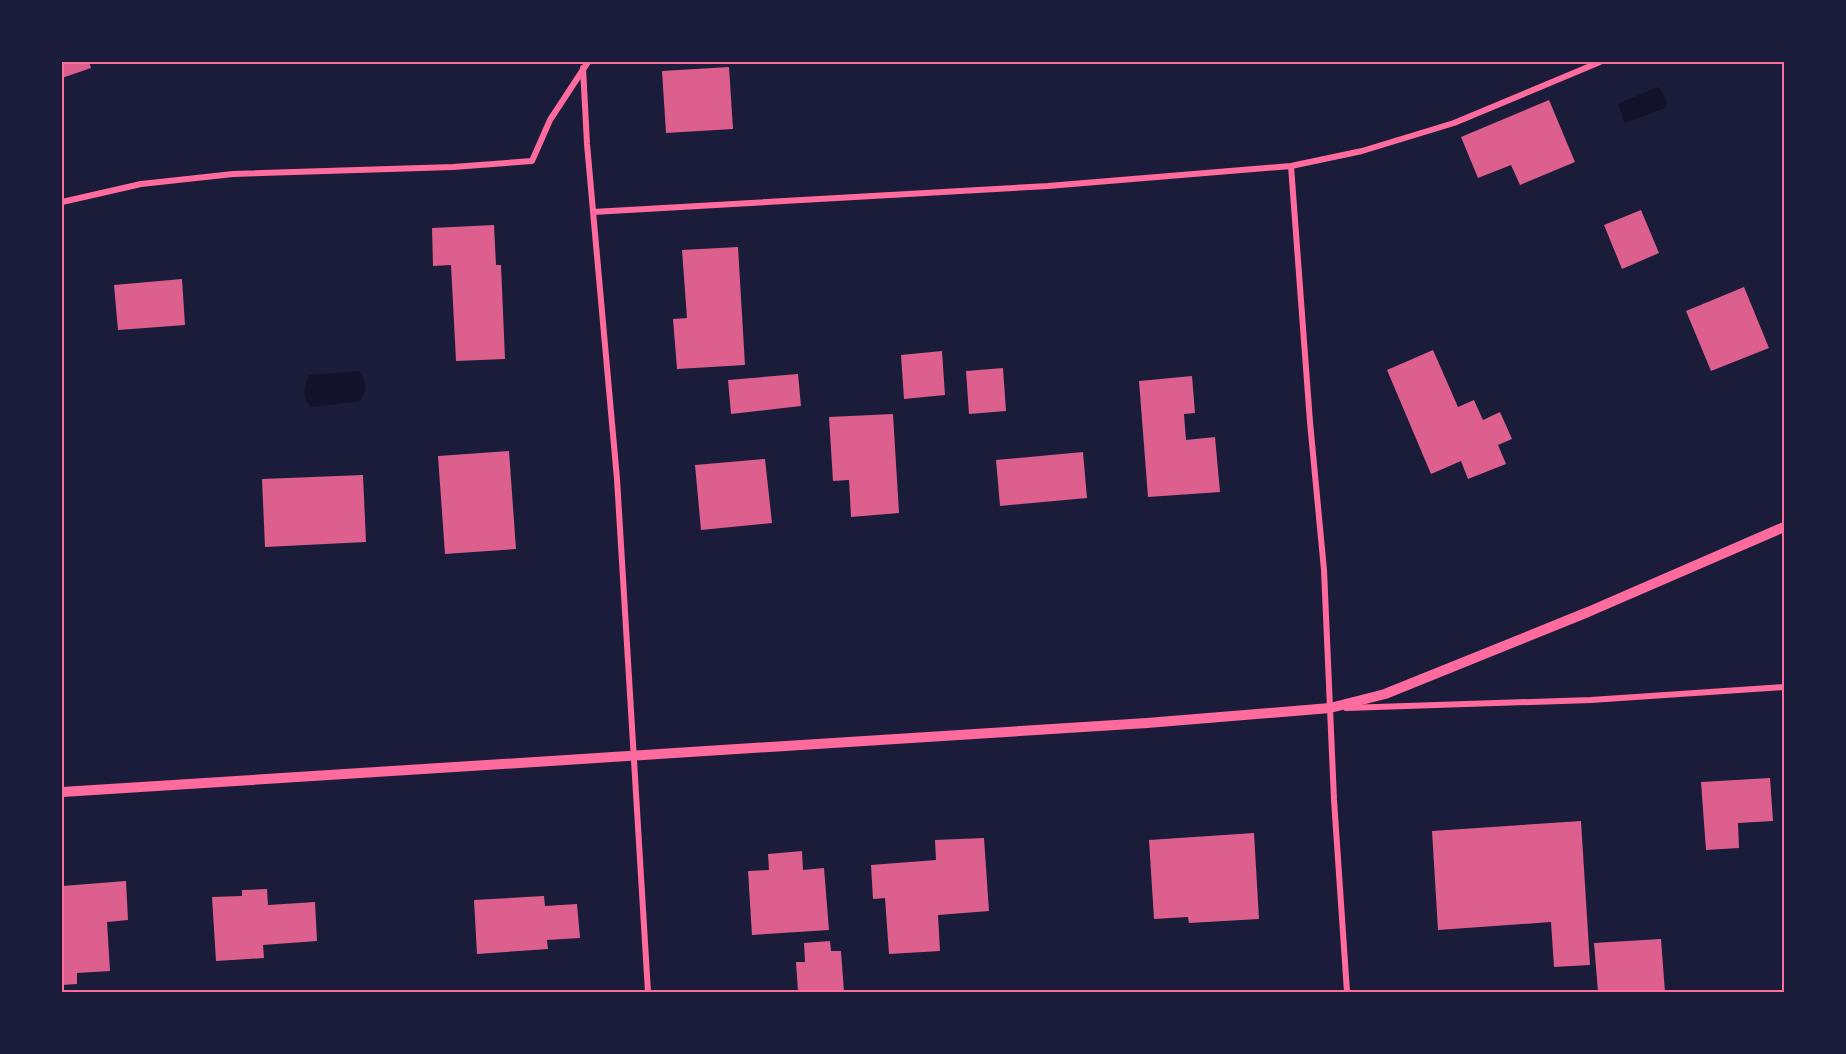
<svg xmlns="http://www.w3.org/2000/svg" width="1846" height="1054" font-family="'Roboto Condensed',sans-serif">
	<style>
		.water { fill: #12122b }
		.building { fill: #dd5f8e }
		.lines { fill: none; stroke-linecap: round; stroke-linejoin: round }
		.minor { stroke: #ff6b9d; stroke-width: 6 }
		.tertiary { stroke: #ff6b9d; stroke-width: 10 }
		.neatline { fill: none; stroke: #ff6b9d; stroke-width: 2 }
	</style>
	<rect width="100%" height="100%" fill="#1b1b3a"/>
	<path class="water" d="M1657 87 1661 90 1667 103 1665 108 1625 123 1618 104Z
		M359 371C367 385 368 387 360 401L311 407C301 395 304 389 309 375Z"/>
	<path class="building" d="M62 62H89L91 68 62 78Z
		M729 67 733 129 666 133 662 71Z
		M1549 100 1575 162 1520 185 1511 165 1478 178 1461 137Z
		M1641 210 1659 253 1622 269 1604 225Z
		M494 225 496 265H501L505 359 456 361 451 265 433 266 432 228Z
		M738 247 745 365 677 369 673 319 687 318 682 250Z
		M182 279 185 325 118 330 114 285Z
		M1744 287 1769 348 1711 371 1686 311Z
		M1433 350 1458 407 1474 400 1483 420 1500 412 1512 439 1498 445 1506 464 1468 479 1461 461 1431 474 1387 370Z
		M942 351 945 395 904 399 901 355Z
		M1003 368 1006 411 969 414 966 371Z
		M798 374 801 406 731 414 728 380Z
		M1192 376 1195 413 1184 414 1186 440 1215 437 1220 492 1148 497 1139 381Z
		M893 414 899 513 851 517 849 480 833 481 829 417Z
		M509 451 516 549 445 554 438 456Z
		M1083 452 1087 498 1000 506 996 460Z
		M765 459 772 523 701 530 695 465Z
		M363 475 366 542 265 547 262 479Z
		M1770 778 1773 821 1738 823 1739 848 1706 850 1701 782Z
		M1581 821 1590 965 1554 967 1551 922 1438 930 1432 831Z
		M1254 833 1259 919 1189 923 1188 917 1154 919 1149 840Z
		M984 838 989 911 938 915 940 951 889 954 885 898 873 899 871 865 936 860 935 840Z
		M802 851 803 870 824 868 829 930 752 935 748 871 769 870 768 854Z
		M126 881 128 920 107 922 110 971 77 973V984L62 985V886Z
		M267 889 268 905 315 902 317 941 263 945 264 958 216 961 212 897 242 896V890Z
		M544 896 545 906 577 904 580 938 547 940 548 949 477 954 474 900Z
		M1661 939 1665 992H1598L1594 943Z
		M830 941 831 951H841L844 992H798L796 962H805L804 943Z"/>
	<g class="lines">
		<path class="minor" d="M583 68 587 144 617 479 648 992
			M1291 166 1310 422 1324 570 1334 800 1347 992
			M62 202 141 184 233 174 453 167 532 161 550 120 588 62
			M593 212 1048 186 1291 166 1362 151 1454 123 1600 62
			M1346 708 1591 700 1784 687"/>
		<path class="tertiary" d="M62 792 1147 723 1330 708 1385 694 1588 612 1784 527"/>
	</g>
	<rect width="1846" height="1054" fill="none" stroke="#1b1b3a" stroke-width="126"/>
	<rect x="63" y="63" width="1720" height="928" class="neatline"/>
</svg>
